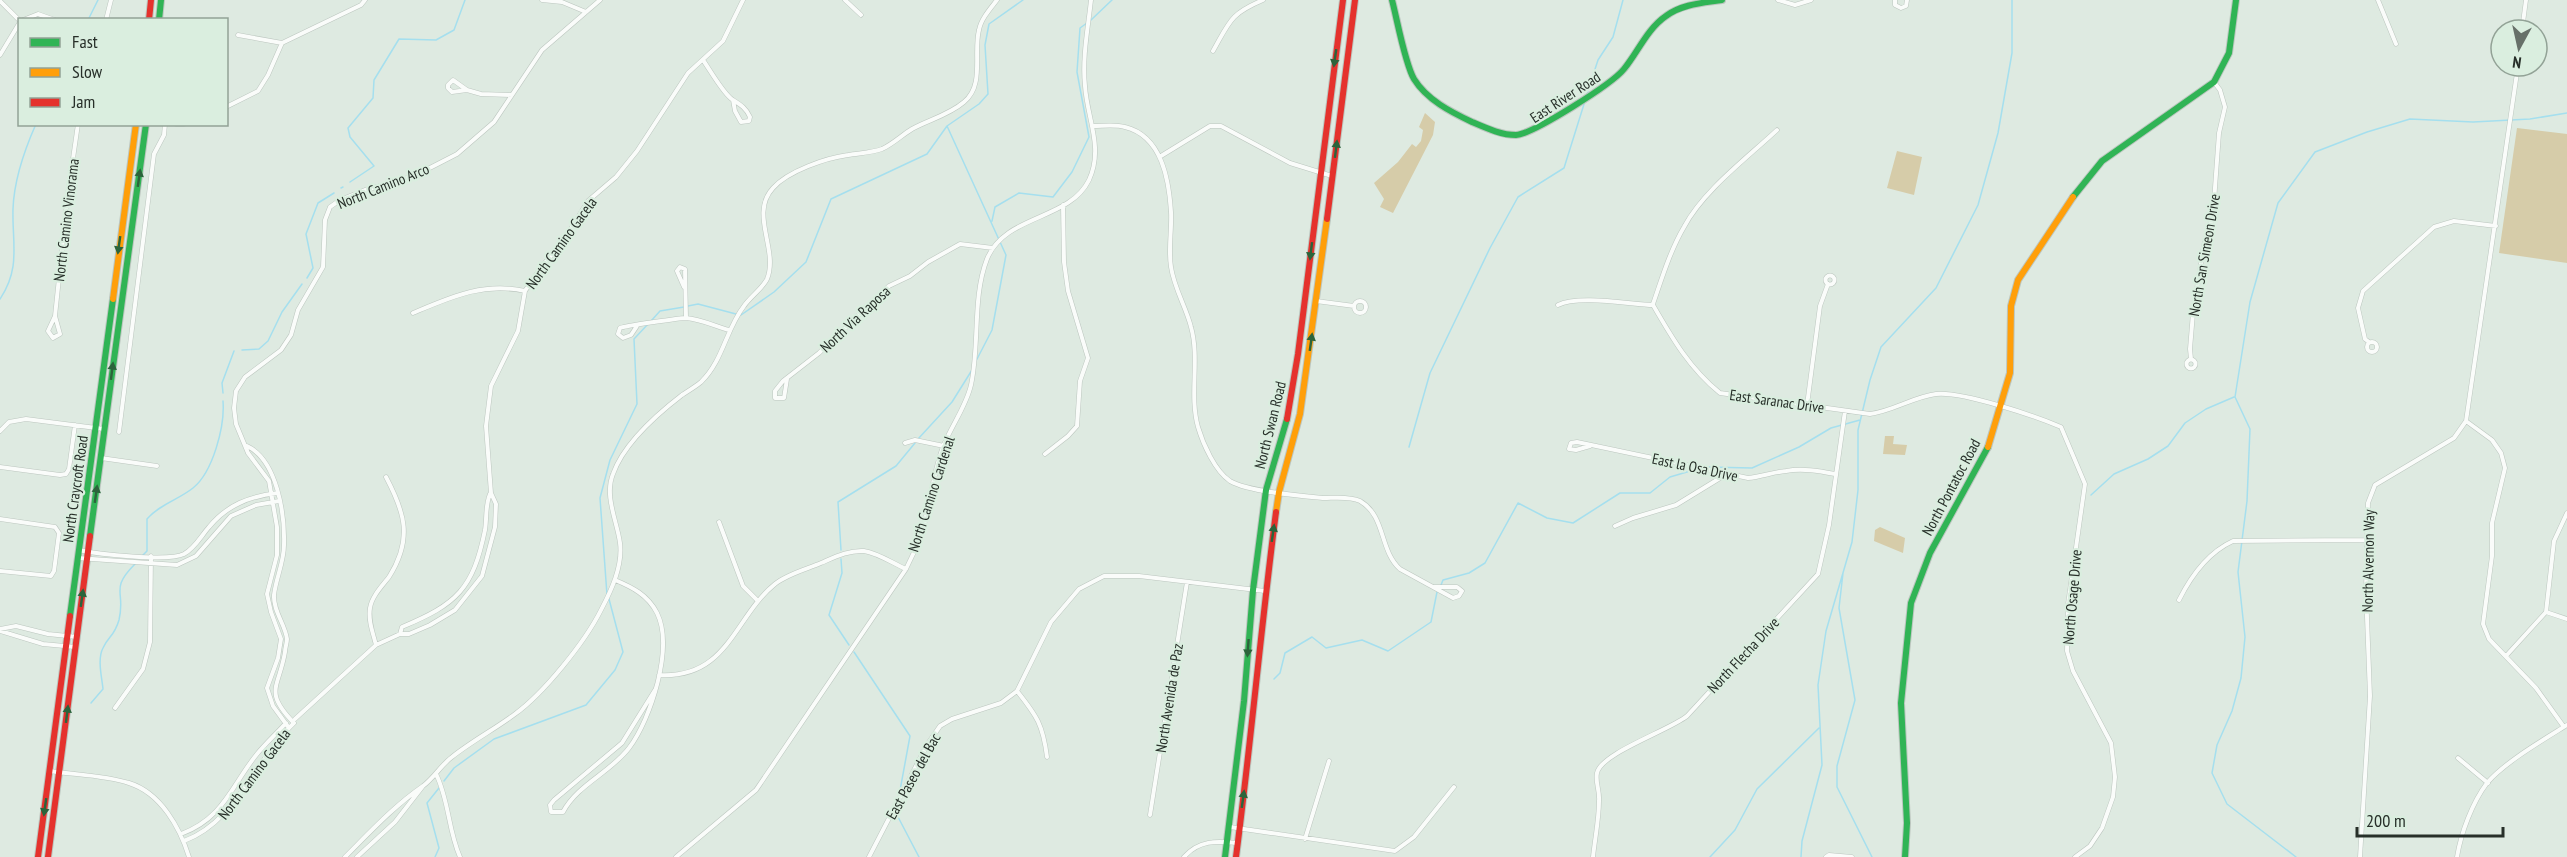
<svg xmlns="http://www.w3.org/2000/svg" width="2567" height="857" font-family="'PT Sans Narrow',sans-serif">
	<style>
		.green { fill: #d6cca9 }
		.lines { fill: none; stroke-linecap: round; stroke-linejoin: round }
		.stream { stroke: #a5dfee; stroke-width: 1.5 }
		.street-casing { stroke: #bcc6bf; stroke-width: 5 }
		.fast-casing { stroke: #bcc6bf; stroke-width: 8 }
		.slow-casing { stroke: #bcc6bf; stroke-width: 8 }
		.jam-casing { stroke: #bcc6bf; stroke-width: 8 }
		.street { stroke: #fafcfa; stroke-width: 4 }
		.fast { stroke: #30b455; stroke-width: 6 }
		.slow { stroke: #ff9f0a; stroke-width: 6 }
		.jam { stroke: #e5322d; stroke-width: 6 }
		.oneway { fill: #2b643b }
		.labels { text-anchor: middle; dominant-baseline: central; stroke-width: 4.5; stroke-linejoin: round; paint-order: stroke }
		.street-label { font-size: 15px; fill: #272f29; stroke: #daeedf }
	</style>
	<rect width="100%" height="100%" fill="#deeae1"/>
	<path class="green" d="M1425 113 1435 122 1433 135 1393 213 1380 207 1384 199 1374 183 1398 162 1412 144 1416 147 1421 141 1423 130 1419 127Z
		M2517 128 2567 134V263L2499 253Z
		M1897 151 1922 157 1914 195 1887 188Z
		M1885 436H1894L1893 444 1907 445 1905 455 1883 454Z
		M1880 527 1905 538 1903 553 1874 541 1875 530Z"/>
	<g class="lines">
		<path class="stream" d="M88 20 98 0
			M1091 20 1112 0
			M1587 94 1598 60 1613 37 1623 0
			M350 182 374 166 350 137 348 128 373 98 374 80 399 39 436 40 454 30 465 0
			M341 188 343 187
			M992 221 995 207 1019 193 1053 197 1072 172 1089 137 1077 72 1080 28 1087 23
			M307 278 313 268 306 234 318 203 334 193
			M0 299C21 268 12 243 13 209 14 179 24 151 36 124
			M688 306 698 304 736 314
			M741 315 774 292 806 262 831 199 927 154 947 126
			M651 321 660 311 684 307
			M242 350 259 349 268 341 282 312 302 284
			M975 363 992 330 1006 255 947 126 979 104 988 94 985 45 989 24 1023 0
			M223 393 222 383 234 351
			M918 439 952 402 972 370
			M1409 447 1430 373 1490 248 1518 197 1564 168 1585 101
			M1707 467 1752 468 1799 447 1831 428 1860 420
			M2091 495 2114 474 2148 459 2168 446 2185 423 2206 409 2234 397
			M841 550 838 502 896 466 915 443
			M142 556 147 551V519C160 504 178 500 193 488 213 472 225 426 223 401
			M841 559 842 573 829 615 849 645
			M1843 573 1839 608 1855 700 1837 766V787L1872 857
			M1441 585 1443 580 1469 573 1485 563 1518 503 1547 518 1573 523 1620 493H1650L1670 477 1697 469
			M607 595 600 498 610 460 637 404 634 339 648 324
			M854 652 910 736 899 796
			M1274 679 1280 673 1285 653 1312 637 1326 648 1362 640 1388 651 1431 622 1437 592
			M91 703 103 689C102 678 97 659 103 648 109 635 114 637 119 620 126 591 109 590 135 564
			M444 781 454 768 494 739 586 705 615 670 623 652 609 599
			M899 803 897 815 919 857
			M435 857 439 848 427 803 439 788
			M1710 857 1735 830 1757 789 1819 728
			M1801 857 1802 841 1822 765 1818 685 1826 631 1852 542 1858 490V430L1870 380 1881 347 1936 288 1978 205 1998 133 2012 53V0
			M2296 857 2227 804 2212 773 2217 745 2232 711 2241 678 2245 637 2238 572 2247 501 2250 429 2235 397 2250 302 2278 203 2315 152 2367 132 2410 119 2473 122 2530 119 2567 113"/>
		<defs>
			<path id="street" d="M542 0 562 2 586 12
				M845 0 861 15
				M1778 0 1795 5 1811 0
				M1895 0V5L1901 8 1906 6 1907 0
				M2378 0 2396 44
				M0 1 20 21
				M23 20 38 14 55 20
				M106 20 111 0
				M2522 30 2526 0
				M238 35 282 43
				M1213 51C1230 21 1230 14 1263 0
				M0 55 20 22
				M703 60C710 70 724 95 733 100 741 105 746 108 750 117L749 121 741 122 735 111 733 100
				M467 90 452 92 448 88V85L453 80 467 90 481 94 512 95
				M226 107 258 91 268 75 282 43 361 5 365 0
				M176 124H184
				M1093 126C1103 126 1115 124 1125 127 1162 136 1169 180 1171 212 1172 230 1168 249 1171 267 1174 288 1186 307 1191 327 1200 359 1189 395 1198 427 1203 444 1215 471 1230 481 1249 492 1301 496 1324 498 1334 498 1350 496 1360 501 1386 516 1379 550 1400 569L1453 598 1459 596 1462 591 1457 587H1434
				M1161 156 1210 126H1221L1290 163 1332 176
				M1825.5 280a4.5 4.5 0 1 1 9 0a4.5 4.5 0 1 1-9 0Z
				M684 287 677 271 680 267 685 269 686 318
				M1354 307a6 6 0 1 1 12 0a6 6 0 1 1-12 0Z
				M1316 301 1354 306
				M1653 304C1662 278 1670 251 1684 227 1703 191 1747 158 1777 130
				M1558 305C1578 295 1629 304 1653 305 1672 338 1690 369 1720 393L1870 414C1893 411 1913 397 1936 394 1962 391 2035 416 2061 427L2085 484 2068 604 2067 651 2073 671 2111 743 2115 777 2113 797 2102 828 2090 846 2075 857
				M413 313C451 297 483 282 525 291
				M55 316 60 334 53 338 48 331 55 316 68 193 78 124
				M637 326 631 335 623 338 618 334 620 328C623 326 681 318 686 318 700 319 715 326 729 330
				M2367 347a5 5 0 1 1 10 0a5 5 0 1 1-10 0Z
				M2369 342 2365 339 2358 308 2363 291 2434 227 2454 221 2496 226
				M2191 359 2190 349 2193 313 2204 245 2213 215 2219 133 2225 107 2220 90 2214 82
				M2186.5 364a4.5 4.5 0 1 1 9 0a4.5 4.5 0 1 1-9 0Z
				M787 379 784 398H775V391L783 381 819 353 889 286 910 276 928 262 960 244 993 248
				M1807 405 1820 306 1828 284
				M2466 421 2492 440 2501 453 2505 468 2492 523V556L2483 624 2489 639 2536 688 2564 727
				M0 431 9 422 26 419 104 429
				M119 432 154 154 164 135 165 124
				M905 443 915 440 944 446
				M247 446C277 460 285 514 284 545 284 562 276 578 274 595 273 611 285 624 287 639 287 643 285 648 285 652 279 688 263 691 294 723
				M1590 446 1576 450 1569 449 1571 443 1577 442 1748 478C1761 477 1773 472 1786 471 1802 468 1819 471 1835 474
				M1045 454 1068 436 1077 426 1080 381 1088 358 1068 291 1064 262 1063 205
				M101 458 157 466
				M0 467 60 475 66 474 69 469 75 425
				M0 519 55 527 59 533 54 571 51 576 0 571
				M719 522 743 586 758 601
				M1615 526 1633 518 1676 505 1725 475
				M78 550C98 554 168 562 184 554 195 548 201 536 209 527 227 505 250 496 278 493
				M78 558 177 565 196 556 231 516 256 505 279 501
				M615 580C632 587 648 595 657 613 674 647 651 719 629 748 611 772 577 785 563 812H551L550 805 554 800 622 743 655 690
				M2179 600C2191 576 2209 552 2233 541L2366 540
				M2546 612 2567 619
				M0 629 16 626 48 634 77 637
				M0 631 43 644 75 647
				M400 634 402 627C457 604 473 589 485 530 487 518 485 506 490 494
				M376 645C373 633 368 621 370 608 372 596 382 586 389 577 413 539 405 513 386 477
				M2506 656 2546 612 2554 541 2567 513
				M659 675C728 679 734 617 775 584 787 574 807 569 821 563 835 557 849 550 864 551 878 553 894 564 906 569
				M1017 691C1037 716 1043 725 1047 757
				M115 708 143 669 150 642 151 556
				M295 719 376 645 400 634H409L430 625 455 610 482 576 495 527 496 504 491 493 486 426 491 386 518 331 525 291 542 266 561 245 588 201 616 177 637 151 688 73 723 41 743 0
				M289 728 273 706 267 688 278 658 281 639 271 612 267 594 277 555V527L269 481 248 453 236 424 234 408 236 391 245 377 281 350 291 335 298 310 323 267 325 220 330 207 340 200 365 190 399 181 422 172 457 154 494 122 542 50 600 0
				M2458 758 2488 783
				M50 771C76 775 104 775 129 783 161 793 180 828 189 857
				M436 774C449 800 448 830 460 857
				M1150 815 1187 582
				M1230 827 1395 851 1414 837 1454 787
				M181 834C224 818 231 786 257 754 266 743 277 733 286 723
				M1305 839 1329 761
				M184 841C236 822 254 761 294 723
				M345 857C370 832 394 806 423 786 434 778 441 765 452 757 472 741 495 729 515 714 544 693 585 642 601 610 611 591 623 566 620 543 617 521 604 496 613 474 624 443 656 415 682 395 688 391 695 387 701 382 723 361 726 329 744 306 750 297 763 288 767 279 779 250 749 214 773 188 788 171 826 158 848 155 859 153 871 153 882 149 893 144 902 135 912 129 928 120 949 115 964 102 985 85 973 53 979 30 981 19 990 9 997 0
				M357 857 395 822 423 786
				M676 857 756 790 906 569C911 558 917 547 921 536 930 507 932 476 943 447 951 426 966 407 971 385 980 344 972 298 987 259 1005 214 1069 221 1089 180 1104 148 1087 118 1085 86 1082 58 1088 28 1091 0
				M869 857 927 745 940 726 952 719 1001 703 1017 691 1051 622 1079 589 1104 576H1139L1265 591
				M1184 857C1199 840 1216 841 1237 843
				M1593 857C1595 838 1599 819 1599 801 1600 791 1595 782 1597 773 1601 753 1670 730 1687 716L1818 574 1829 525 1845 411
				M1826 857 1829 855 1852 857
				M2360 857 2370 696 2366 591 2368 503 2375 485 2454 438 2466 421 2518 66
				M2457 857C2461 833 2472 803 2487 783 2505 762 2543 740 2567 725"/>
			<path id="fast" d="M1392 0C1397 19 1405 64 1414 79 1427 100 1451 112 1472 122 1486 128 1501 135 1516 135 1533 134 1612 84 1624 69 1638 52 1647 29 1666 16 1682 4 1703 3 1722 0
				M159 20 161 0
				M2073 197 2102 161 2214 82 2229 53 2236 0
				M90 536 146 124
				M70 616 113 299
				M1225 857 1244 701 1253 590 1266 490 1287 419
				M1905 857 1907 823 1901 703 1911 603 1930 553 1988 447"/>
			<path id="slow" d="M113 299 136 124
				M1988 447 2010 373 2011 306 2018 280 2073 197
				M1276 512 1279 492 1300 414 1327 219"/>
			<path id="jam" d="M149 20 151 0
				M1327 219 1355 0
				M1287 419 1298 354 1343 0
				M38 857 70 616
				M48 857 90 536
				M1236 857C1251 742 1261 627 1276 512"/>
		</defs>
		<use href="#street" class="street-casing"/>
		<use href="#fast" class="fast-casing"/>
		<use href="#slow" class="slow-casing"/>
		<use href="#jam" class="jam-casing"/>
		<use href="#street" class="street"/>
		<use href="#fast" class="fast"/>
		<use href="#slow" class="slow"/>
		<use href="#jam" class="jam"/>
	</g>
	<defs><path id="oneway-solid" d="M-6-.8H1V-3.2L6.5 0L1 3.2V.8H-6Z" transform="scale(1.5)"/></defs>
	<g class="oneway">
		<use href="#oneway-solid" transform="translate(1335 58) rotate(98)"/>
		<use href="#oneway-solid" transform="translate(1336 149) rotate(-83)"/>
		<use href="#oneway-solid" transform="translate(139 178) rotate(-82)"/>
		<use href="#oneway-solid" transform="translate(119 245) rotate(98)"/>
		<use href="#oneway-solid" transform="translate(1311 251) rotate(97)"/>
		<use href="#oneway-solid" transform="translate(1311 342) rotate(-82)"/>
		<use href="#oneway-solid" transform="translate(112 371) rotate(-83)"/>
		<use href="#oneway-solid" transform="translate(96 494) rotate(-82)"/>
		<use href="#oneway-solid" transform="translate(1273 533) rotate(-82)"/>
		<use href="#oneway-solid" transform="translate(82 598) rotate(-82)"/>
		<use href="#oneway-solid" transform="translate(1248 648) rotate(94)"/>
		<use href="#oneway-solid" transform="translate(67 714) rotate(-83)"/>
		<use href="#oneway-solid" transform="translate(1243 799) rotate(-82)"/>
		<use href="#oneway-solid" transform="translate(45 807) rotate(98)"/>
	</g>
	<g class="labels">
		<g class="street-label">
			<text transform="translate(1565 97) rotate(-33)">East River Road</text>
			<text transform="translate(383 186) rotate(-22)">North Camino Arco</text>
			<text transform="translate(66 220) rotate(-83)">North Camino Vinorama</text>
			<text transform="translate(561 243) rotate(-54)">North Camino Gacela</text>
			<text transform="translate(2204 255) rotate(-80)">North San Simeon Drive</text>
			<text transform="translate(855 319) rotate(-43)">North Via Raposa</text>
			<text transform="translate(1777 401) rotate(8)">East Saranac Drive</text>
			<text transform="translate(1270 425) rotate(-76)">North Swan Road</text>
			<text transform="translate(1695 467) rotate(12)">East la Osa Drive</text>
			<text transform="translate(1951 487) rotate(-62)">North Pontatoc Road</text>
			<text transform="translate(75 489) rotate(-82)">North Craycroft Road</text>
			<text transform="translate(931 494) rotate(-72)">North Camino Cardenal</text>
			<text transform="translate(2368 561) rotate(-89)">North Alvernon Way</text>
			<text transform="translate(2072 597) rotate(-85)">North Osage Drive</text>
			<text transform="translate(1743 655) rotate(-47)">North Flecha Drive</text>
			<text transform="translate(1169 698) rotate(-81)">North Avenida de Paz</text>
			<text transform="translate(254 774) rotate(-53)">North Camino Gacela</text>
			<text transform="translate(913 776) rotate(-61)">East Paseo del Bac</text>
		</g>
	</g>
	<rect x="18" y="18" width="210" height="108" fill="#daeedf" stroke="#92a296" stroke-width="1.5"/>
	<rect x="30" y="38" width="30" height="9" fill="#30b455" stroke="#92a296" stroke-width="1.5"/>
	<text x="72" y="48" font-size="18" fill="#272f29">Fast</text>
	<rect x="30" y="68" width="30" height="9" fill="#ff9f0a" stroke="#92a296" stroke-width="1.5"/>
	<text x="72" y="78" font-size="18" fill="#272f29">Slow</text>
	<rect x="30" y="98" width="30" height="9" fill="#e5322d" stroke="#92a296" stroke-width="1.5"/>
	<text x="72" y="108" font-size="18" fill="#272f29">Jam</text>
	<g transform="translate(2519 48) rotate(188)"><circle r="28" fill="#daeedf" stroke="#92a296" stroke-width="1.5"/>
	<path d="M0-4.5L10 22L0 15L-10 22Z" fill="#677069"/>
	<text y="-9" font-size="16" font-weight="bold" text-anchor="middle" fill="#272f29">N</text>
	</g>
	<path d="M2357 827v9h146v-9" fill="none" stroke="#272f29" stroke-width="3"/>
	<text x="2366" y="827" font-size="18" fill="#272f29" stroke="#daeedf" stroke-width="4.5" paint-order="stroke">200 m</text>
</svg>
